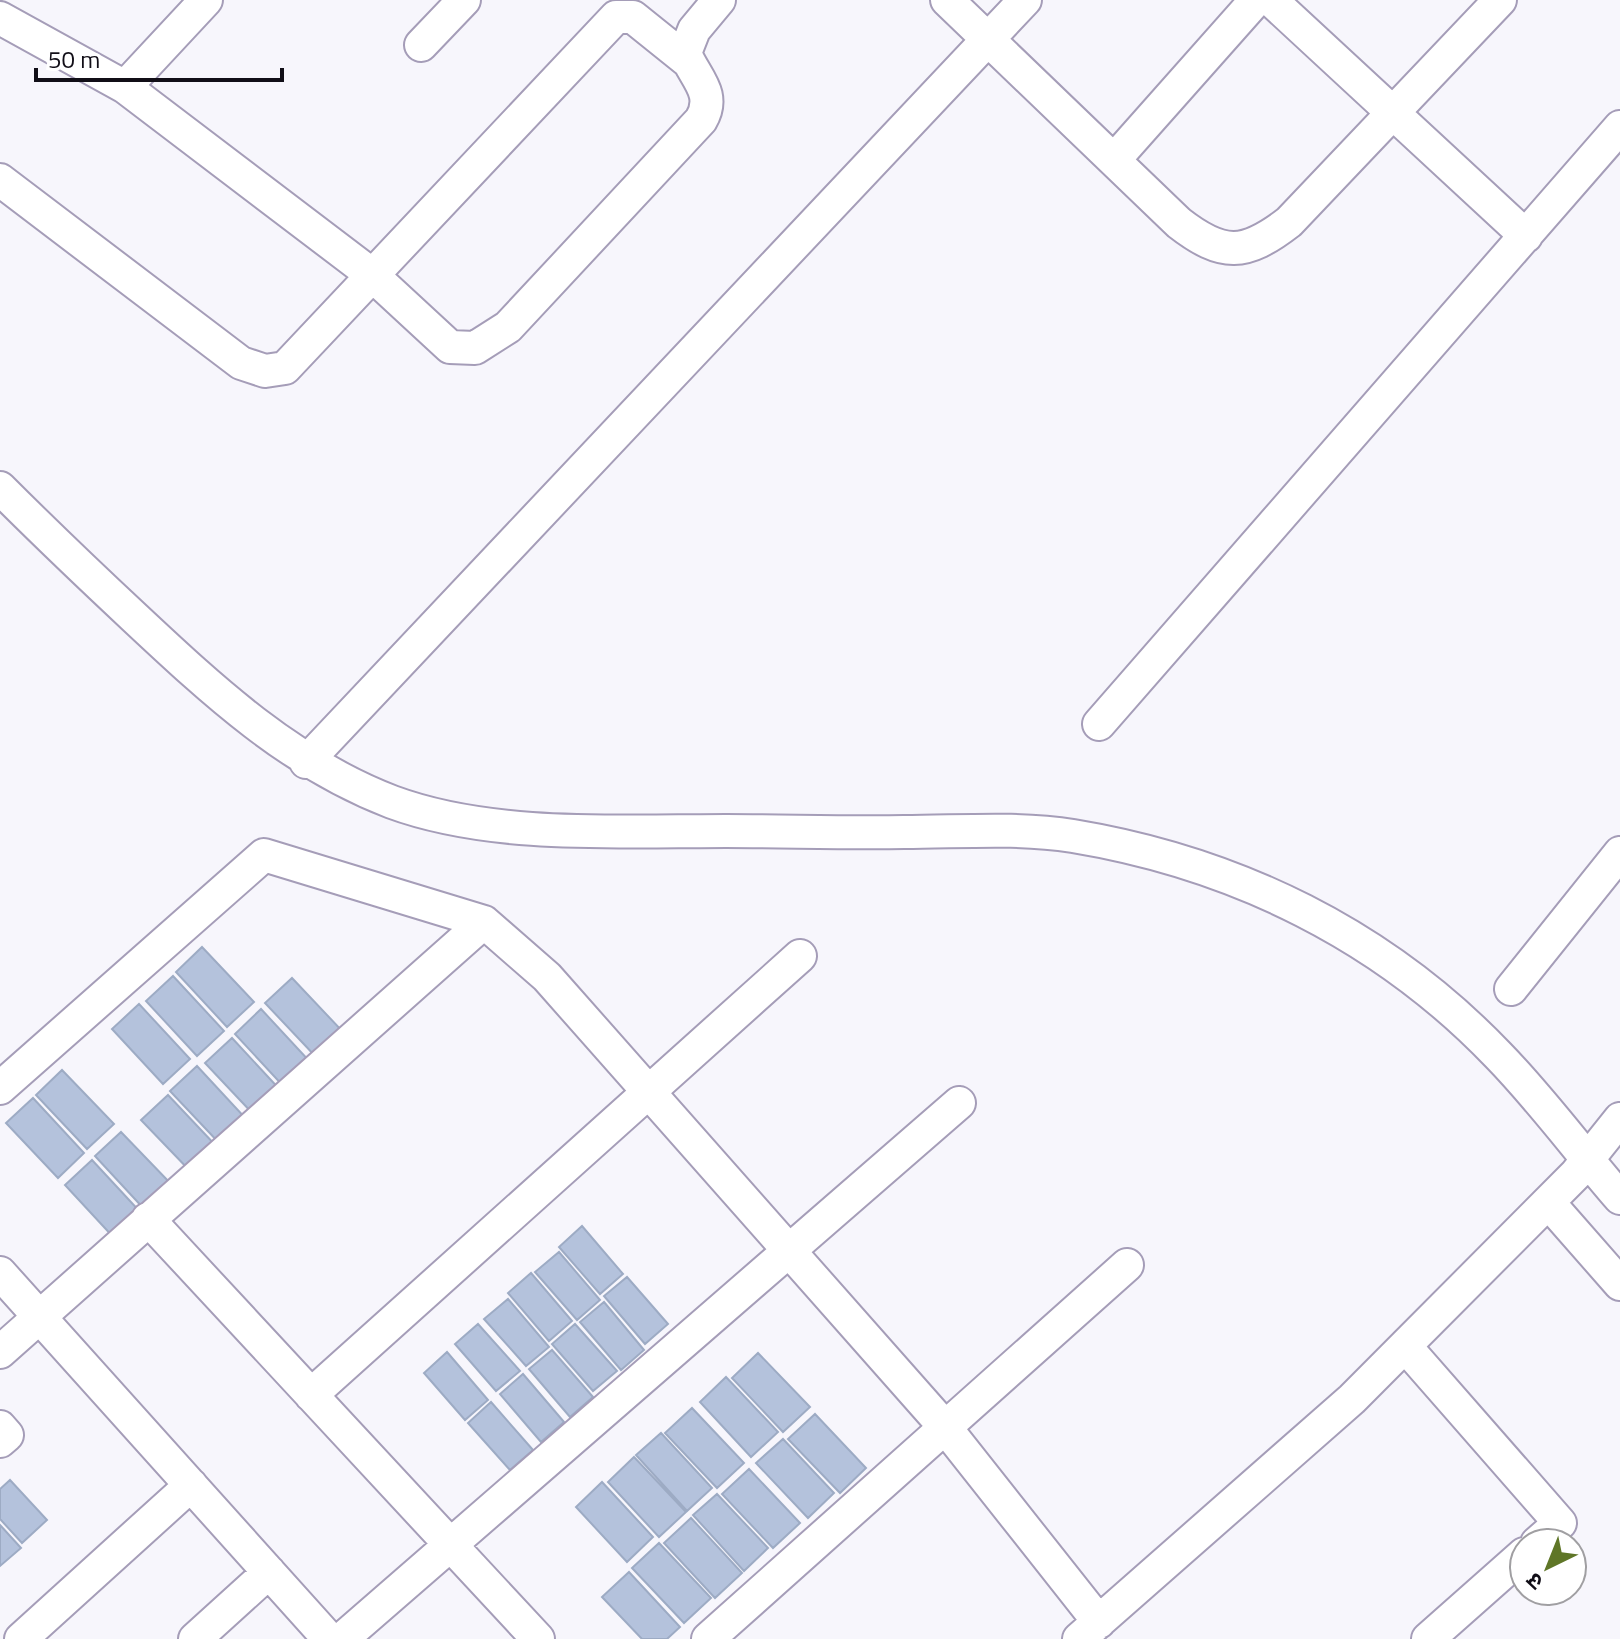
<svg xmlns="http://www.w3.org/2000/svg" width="1620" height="1639" font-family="'Titillium Web','Noto Sans Devanagari',sans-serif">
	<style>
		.building { fill: #b4c2dc; stroke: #9dabc4; stroke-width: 2 }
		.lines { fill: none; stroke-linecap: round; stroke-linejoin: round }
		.minor-casing { stroke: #a59db8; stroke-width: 36 }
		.minor { stroke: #fff; stroke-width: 32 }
	</style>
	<rect width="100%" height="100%" fill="#f7f6fc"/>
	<path class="building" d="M202 947 254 1002 227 1027 176 972Z
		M173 976 224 1031 197 1056 146 1001Z
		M292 978 344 1033 317 1058 265 1003Z
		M139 1004 190 1059 163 1084 112 1029Z
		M261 1009 312 1064 286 1089 235 1034Z
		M232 1038 283 1093 256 1117 205 1063Z
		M197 1066 248 1121 222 1146 170 1091Z
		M62 1070 114 1124 87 1149 36 1095Z
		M168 1095 219 1149 193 1174 141 1120Z
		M33 1098 84 1153 58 1178 6 1123Z
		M121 1132 173 1186 146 1211 95 1156Z
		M92 1160 143 1215 116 1240 65 1185Z
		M582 1226 623 1274 600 1294 559 1247Z
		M559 1252 600 1300 577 1320 535 1272Z
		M531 1273 572 1321 549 1341 508 1293Z
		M627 1277 668 1324 645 1344 604 1296Z
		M508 1299 549 1347 526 1366 484 1319Z
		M604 1302 644 1350 621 1370 580 1322Z
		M478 1324 520 1371 496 1391 455 1344Z
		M575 1324 617 1371 593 1391 552 1344Z
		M552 1350 593 1397 570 1417 529 1369Z
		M447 1352 488 1400 465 1420 424 1373Z
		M758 1353 810 1407 783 1432 732 1378Z
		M523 1374 564 1422 541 1442 500 1394Z
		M726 1377 778 1432 751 1457 700 1402Z
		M491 1402 533 1450 510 1470 468 1423Z
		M692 1408 744 1463 717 1488 665 1433Z
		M815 1414 866 1468 840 1493 788 1439Z
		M661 1433 712 1488 687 1511 636 1455Z
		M783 1439 834 1493 808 1518 756 1463Z
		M634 1457 686 1512 659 1537 608 1482Z
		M749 1469 800 1523 773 1548 722 1494Z
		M10 1480 47 1520 22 1543 0 1519V1489Z
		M602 1482 653 1537 627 1562 576 1507Z
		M717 1494 768 1548 744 1571 693 1515Z
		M691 1518 742 1573 715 1598 664 1543Z
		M0 1525 21 1548 0 1566Z
		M659 1543 711 1598 684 1623 632 1568Z
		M629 1572 680 1627 667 1639H642L602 1597Z"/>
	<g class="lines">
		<defs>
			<path id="minor" d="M947 0 1179 223C1223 257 1245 256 1289 222L1500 0
				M1271 0 1526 236
				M0 18 125 87 371 274 450 347 475 348 508 327 701 120C717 93 694 77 685 53L694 30 719 0
				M421 45 464 0
				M125 87 206 0
				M1114 160 1256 0
				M0 180 241 363 265 371 285 368 616 17H633L689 62
				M0 488C44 532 89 575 135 618 213 691 290 763 392 802 492 839 621 831 726 831 786 831 845 833 904 832 960 832 1017 827 1073 836 1236 863 1383 935 1498 1055 1542 1100 1579 1151 1620 1198
				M1099 724 1620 127
				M306 762 1025 0
				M1511 989 1620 853
				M0 1088 264 855 484 922 547 977 944 1426 1099 1622
				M1548 1202 1620 1284
				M148 1219 538 1639
				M0 1273 329 1639
				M1405 1346 1560 1523 1537 1543
				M0 1352 484 922
				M311 1395 800 956
				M0 1427 7 1435 0 1441
				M21 1639 191 1485
				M195 1639 269 1572
				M342 1639 959 1103
				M708 1639 1127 1265
				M1079 1639 1352 1399 1576 1174 1620 1119
				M1428 1639 1524 1554"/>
		</defs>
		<use href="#minor" class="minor-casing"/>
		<use href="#minor" class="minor"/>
	</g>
	<g transform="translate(1548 1567) rotate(223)"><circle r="38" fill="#ffffff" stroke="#a09fa2" stroke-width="2"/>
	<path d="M0-6L14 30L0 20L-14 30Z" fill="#5f7627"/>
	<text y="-12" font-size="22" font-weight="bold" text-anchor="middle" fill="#110e17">उ</text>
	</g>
	<path d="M36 68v12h246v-12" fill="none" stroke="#110e17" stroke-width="4"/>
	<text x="48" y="68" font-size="24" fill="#110e17" stroke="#ffffff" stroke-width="6" paint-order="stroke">50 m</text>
</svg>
